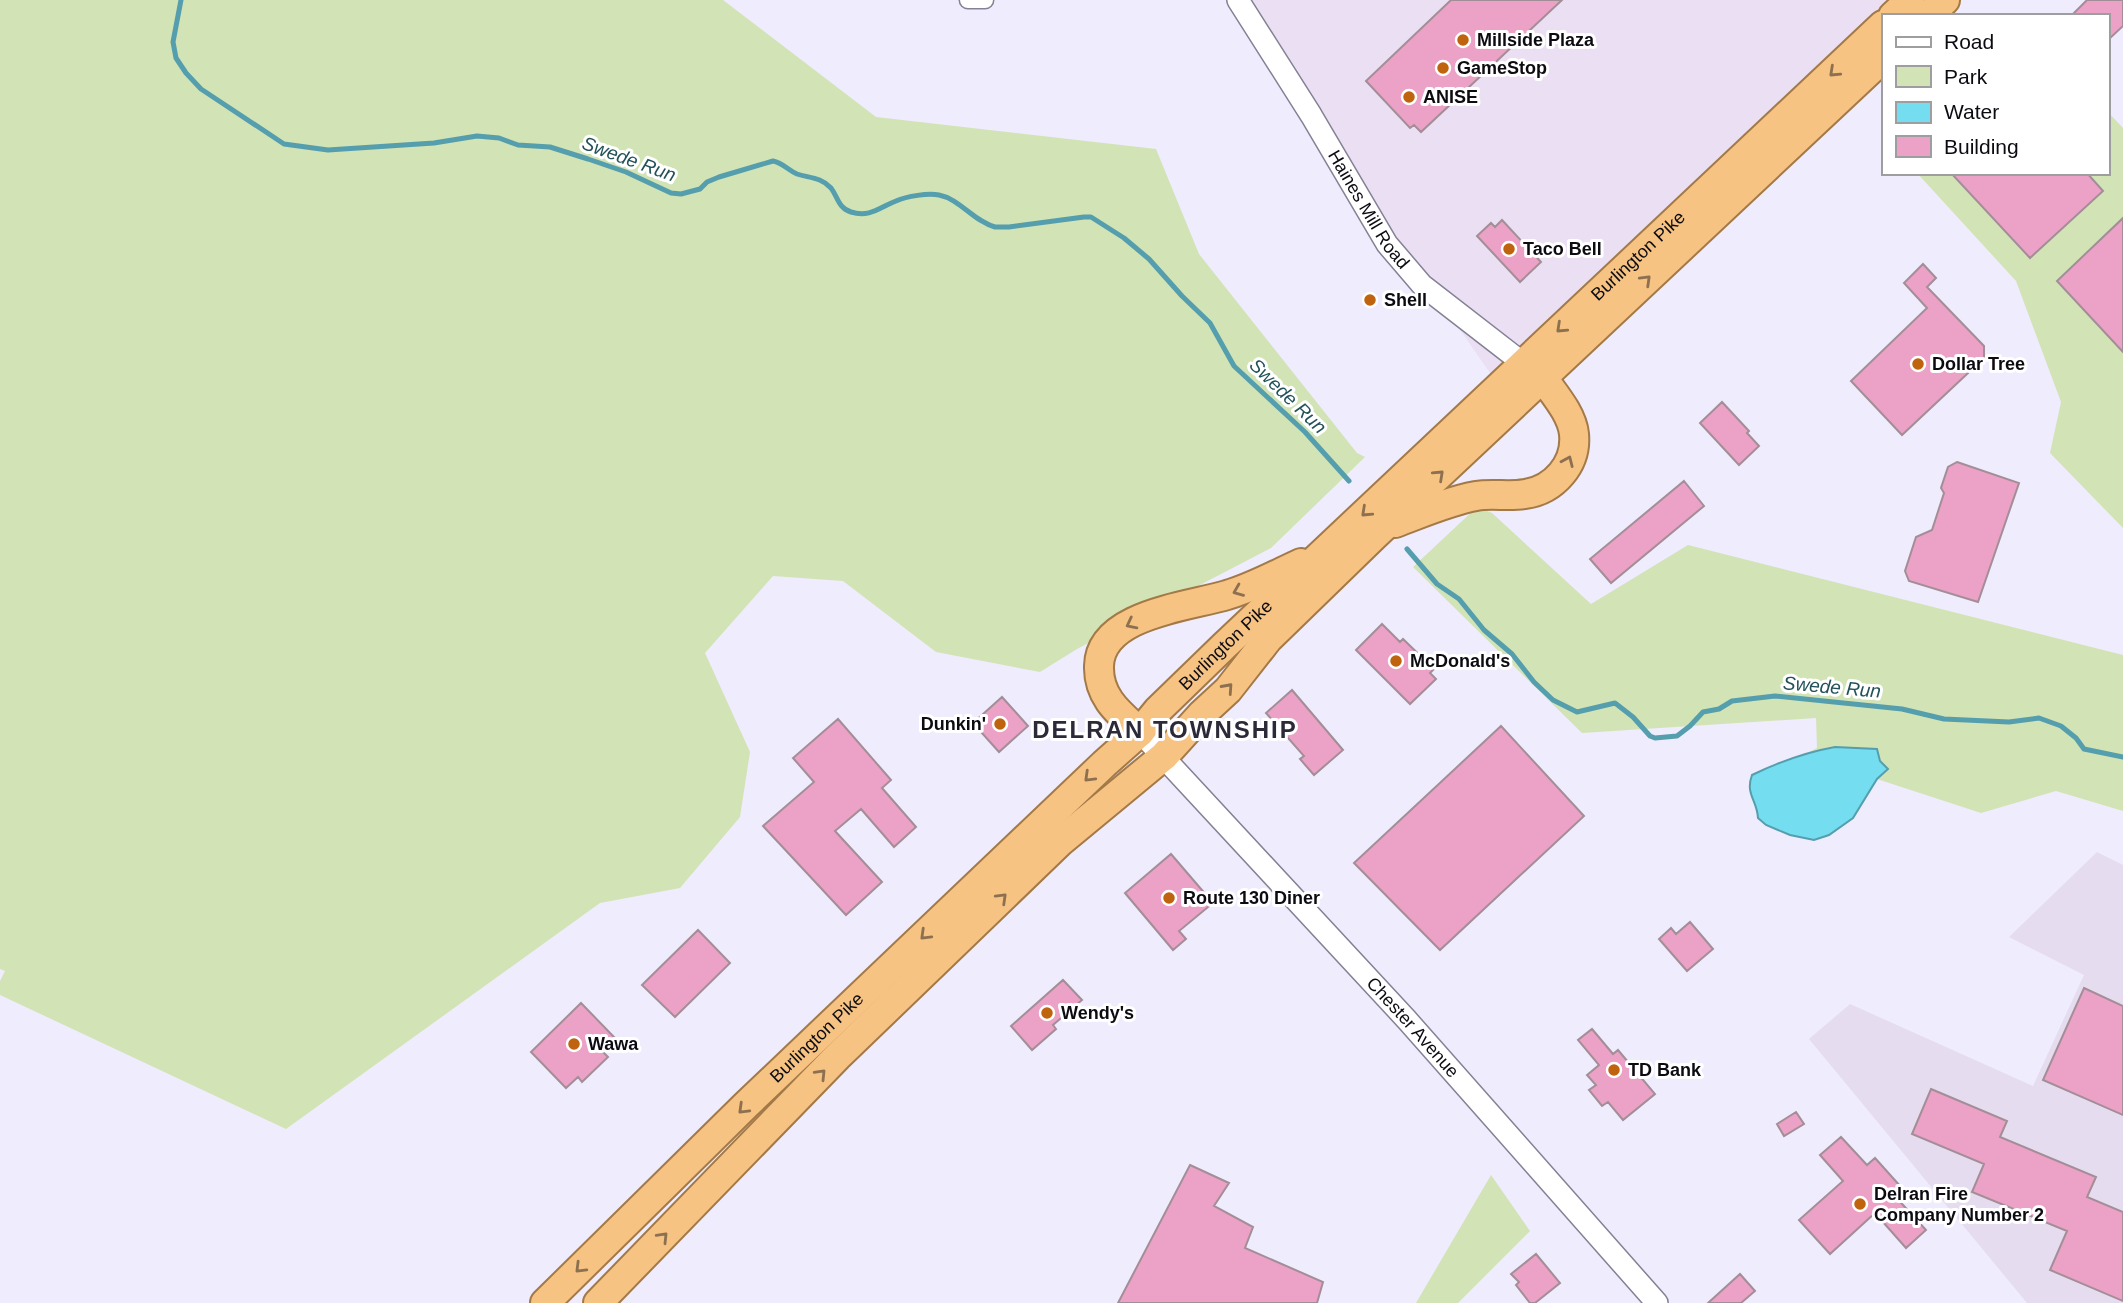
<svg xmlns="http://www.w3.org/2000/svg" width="2123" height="1303" font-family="Helvetica,sans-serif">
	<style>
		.commercial { fill: #ebdff3 }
		.industrial { fill: #e6dcef }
		.green { fill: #d2e3b6 }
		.water { fill: #74ddef; stroke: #559ead; stroke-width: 2 }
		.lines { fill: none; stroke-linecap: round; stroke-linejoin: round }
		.stream { stroke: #559ead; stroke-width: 5 }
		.building { fill: #eca1c6; stroke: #a38e98; stroke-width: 2 }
		.minor-casing { stroke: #848194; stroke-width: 19 }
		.tertiary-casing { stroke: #848194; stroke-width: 24 }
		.trunk-casing { stroke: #a27947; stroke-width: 32 }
		.minor { stroke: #fff; stroke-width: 16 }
		.tertiary { stroke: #fff; stroke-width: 21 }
		.trunk { stroke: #f6c383; stroke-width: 28 }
		.oneway { stroke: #8d7050 }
		.poi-dot { fill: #bf630e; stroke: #fff; stroke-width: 2.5 }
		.labels { text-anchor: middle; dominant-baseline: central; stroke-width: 6; stroke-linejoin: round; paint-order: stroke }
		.poi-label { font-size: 18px; font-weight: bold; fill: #0d0b12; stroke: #fff; text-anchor: start }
		.street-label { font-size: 18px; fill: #0d0b12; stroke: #fff }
		.water-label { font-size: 19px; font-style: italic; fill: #225159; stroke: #fff }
		.district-label { font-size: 24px; font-weight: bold; letter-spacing: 2px; fill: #2c2938; stroke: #fff }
	</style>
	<rect width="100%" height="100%" fill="#efecfd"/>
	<path class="commercial" d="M1238 0H1910L1499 386 1311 115Z"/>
	<path class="industrial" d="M2097 852 2123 865V1303H2027L1809 1039 1850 1004 2033 1086 2084 975 2009 937Z"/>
	<path class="green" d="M0 0H723L876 117 1156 149 1199 254 1357 453 1365 457 1271 548 1077 649 1040 672 936 652 843 581 773 576 705 653 750 752 740 817 680 888 600 903 286 1129 0 995V981L5 971 0 969Z
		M2107 111 2123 128V528L2050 453 2061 402 2016 281 1917 173H2107Z
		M1477 507 1492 513 1591 604 1688 545 2123 655V811L2056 791 1981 813 1877 779 1829 835 1749 782 1817 748 1816 718 1582 733 1413 567Z
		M1491 1175 1530 1231 1458 1303H1416Z"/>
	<path class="water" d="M1835 747 1877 749 1880 761 1888 769 1877 779 1853 818 1829 835 1814 840 1790 835 1766 825 1758 818C1757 800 1745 794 1752 775 1779 762 1807 752 1835 747Z"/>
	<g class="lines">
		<path class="stream" d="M181 0 173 42 176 58 186 73 201 89 284 144 328 150 434 143 477 136 499 138 518 145 550 147 588 159 626 172 671 193 681 194 700 189 707 182 719 177 773 161C783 163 788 170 797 174 809 178 821 177 831 188 838 197 838 208 851 212 870 218 880 207 896 201 907 196 928 193 939 195 960 199 973 221 995 227H1009L1084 217H1091L1124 238 1149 259 1182 296 1210 323 1234 366 1305 432 1349 481
			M1407 549 1437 584 1459 599 1484 630 1512 654 1534 682 1553 700 1577 712 1615 703 1633 717 1650 736 1655 738 1677 736 1690 726 1703 712 1719 709 1732 701 1775 696 1902 709 1944 719 2009 722 2039 718 2061 726 2076 738 2084 749 2123 757"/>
	</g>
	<path class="building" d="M1451 0H1562L1421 132 1414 125 1410 128 1366 81Z
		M2087 0H2123V26L2107 41V16H2071Z
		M1951 173H2087L2103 191 2030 258Z
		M2123 218V352L2057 281Z
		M1502 220 1541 262 1520 282 1477 236 1491 223 1495 227Z
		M1923 264 1936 278 1927 287 1984 346V358L1902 435 1851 381 1927 308 1904 283Z
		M1722 402 1749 431 1747 433 1759 446 1739 465 1700 423Z
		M1957 462 2019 483 1978 602 1909 581 1905 571 1916 537 1932 530 1944 493 1941 488 1948 467Z
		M1684 481 1704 506 1611 583 1590 559Z
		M1382 624 1400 642 1403 639 1434 669 1430 673 1436 679 1410 704 1356 650Z
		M1292 690 1343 750 1314 775 1300 759 1304 756 1266 713Z
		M1002 697 1028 726 999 752 973 723Z
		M838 719 891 780 882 788 916 827 894 847 861 809 835 831 882 882 846 915 763 826 814 782 793 758Z
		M1501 726 1584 816 1440 950 1354 863Z
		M1171 854 1213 903 1179 931 1186 939 1173 950 1125 893Z
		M1690 922 1713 949 1687 971 1659 939 1671 928 1676 934Z
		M698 930 730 963 675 1017 642 985Z
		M1063 980 1082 1000 1053 1025 1056 1029 1032 1050 1011 1026Z
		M2084 988 2123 1006V1115L2043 1080Z
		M581 1003 614 1037 601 1050 608 1057 582 1082 578 1077 566 1088 531 1052Z
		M1592 1029 1613 1054 1618 1050 1655 1094 1623 1120 1608 1102 1602 1106 1589 1090 1596 1085 1587 1075 1599 1065 1578 1040Z
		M1931 1089 2007 1121 2000 1137 2096 1177 2087 1197 2123 1212V1301L2050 1270 2067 1231 1972 1192 1984 1164 1912 1134Z
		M1796 1112 1804 1124 1784 1136 1777 1124Z
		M1841 1137 1867 1165 1875 1158 1901 1187 1893 1194 1926 1230 1906 1248 1875 1213 1830 1254 1799 1220 1843 1181 1820 1155Z
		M1190 1165 1229 1183 1214 1206 1253 1227 1245 1248 1323 1282 1317 1303H1118Z
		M1536 1254 1560 1283 1535 1303H1530L1516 1285 1519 1282 1511 1274Z
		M1740 1274 1755 1291 1741 1303H1708Z"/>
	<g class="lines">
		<defs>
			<path id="minor" d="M968 0H985"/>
			<g id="tertiary">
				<path id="s1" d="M1238 0 1311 115 1387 244 1422 285 1533 371"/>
				<path id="s2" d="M1140 732 1407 1020 1657 1303"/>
			</g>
			<g id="trunk">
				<path d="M1893 16 1910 0"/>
				<path d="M1928 16 1945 0"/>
				<path d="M1395 523C1422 513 1449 501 1476 496 1492 493 1509 497 1525 494 1554 490 1577 464 1574 434 1572 414 1554 394 1543 378"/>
				<path d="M1140 732C1119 713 1098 697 1099 666 1100 614 1188 607 1227 595 1252 588 1277 574 1301 563"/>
				<path id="s3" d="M545 1303 746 1105 1104 764 1140 732 1158 710 1224 646 1883 25"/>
				<path d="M598 1303 837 1057 1060 842 1164 756 1202 714 1228 690 1268 639 1374 536 1883 58"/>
			</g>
		</defs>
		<use href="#minor" class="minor-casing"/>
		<use href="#tertiary" class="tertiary-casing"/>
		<use href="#trunk" class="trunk-casing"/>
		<use href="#minor" class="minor"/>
		<use href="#tertiary" class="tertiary"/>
		<use href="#trunk" class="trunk"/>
	</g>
	<defs><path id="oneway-chevron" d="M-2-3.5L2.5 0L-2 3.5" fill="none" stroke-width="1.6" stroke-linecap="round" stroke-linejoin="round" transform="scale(1.75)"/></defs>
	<g class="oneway">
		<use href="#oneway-chevron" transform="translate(1834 72) rotate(137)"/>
		<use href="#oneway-chevron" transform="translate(1646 280) rotate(-44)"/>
		<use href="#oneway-chevron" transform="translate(1561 328) rotate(137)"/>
		<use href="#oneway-chevron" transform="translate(1568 461) rotate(-66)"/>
		<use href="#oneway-chevron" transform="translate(1439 475) rotate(-43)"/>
		<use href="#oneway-chevron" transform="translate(1366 512) rotate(137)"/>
		<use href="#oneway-chevron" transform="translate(1238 591) rotate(158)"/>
		<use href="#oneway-chevron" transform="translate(1131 624) rotate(153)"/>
		<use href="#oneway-chevron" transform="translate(1228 688) rotate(-48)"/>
		<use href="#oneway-chevron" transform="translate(1089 777) rotate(136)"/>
		<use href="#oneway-chevron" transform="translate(1002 898) rotate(-44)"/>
		<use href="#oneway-chevron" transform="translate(925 935) rotate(136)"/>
		<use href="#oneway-chevron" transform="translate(821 1074) rotate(-46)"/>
		<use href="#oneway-chevron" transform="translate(743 1109) rotate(136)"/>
		<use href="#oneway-chevron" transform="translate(663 1237) rotate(-46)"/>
		<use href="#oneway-chevron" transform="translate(580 1268) rotate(135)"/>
	</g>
	<g class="poi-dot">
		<circle cx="1463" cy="40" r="7"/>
		<circle cx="1443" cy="68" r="7"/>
		<circle cx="1409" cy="97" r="7"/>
		<circle cx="1509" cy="249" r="7"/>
		<circle cx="1370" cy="300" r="7"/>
		<circle cx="1918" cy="364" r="7"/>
		<circle cx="1396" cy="661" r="7"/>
		<circle cx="1000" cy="724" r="7"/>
		<circle cx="1169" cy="898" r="7"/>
		<circle cx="1047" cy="1013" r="7"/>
		<circle cx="574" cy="1044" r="7"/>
		<circle cx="1614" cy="1070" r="7"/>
		<circle cx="1860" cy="1204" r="7"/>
	</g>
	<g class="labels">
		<g class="poi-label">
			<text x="1477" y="40">Millside Plaza</text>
			<text x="1457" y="68">GameStop</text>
			<text x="1423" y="97">ANISE</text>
			<text x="1523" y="249">Taco Bell</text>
			<text x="1384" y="300">Shell</text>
			<text x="1932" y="364">Dollar Tree</text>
			<text x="1410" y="661">McDonald's</text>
			<text x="986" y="724" text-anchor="end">Dunkin'</text>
			<text x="1183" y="898">Route 130 Diner</text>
			<text x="1061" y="1013">Wendy's</text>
			<text x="588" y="1044">Wawa</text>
			<text x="1628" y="1070">TD Bank</text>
			<text x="1874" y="1194">Delran Fire<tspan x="1874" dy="21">Company Number 2</tspan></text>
		</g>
		<g class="street-label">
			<text stroke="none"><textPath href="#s1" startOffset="247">Haines Mill Road</textPath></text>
			<text stroke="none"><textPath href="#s3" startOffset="1514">Burlington Pike</textPath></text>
			<text stroke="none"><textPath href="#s3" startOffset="947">Burlington Pike</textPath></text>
			<text stroke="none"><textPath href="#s2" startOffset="402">Chester Avenue</textPath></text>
			<text stroke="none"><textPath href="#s3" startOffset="380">Burlington Pike</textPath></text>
		</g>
		<g class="water-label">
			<text transform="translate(629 159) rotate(20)">Swede Run</text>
			<text transform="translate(1288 396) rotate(44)">Swede Run</text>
			<text transform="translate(1832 687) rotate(5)">Swede Run</text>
		</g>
		<g class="district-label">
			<text x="1165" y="729">DELRAN TOWNSHIP</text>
		</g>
	</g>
	<rect x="1882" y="14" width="228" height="161" fill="#ffffff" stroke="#9e9da0" stroke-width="2"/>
	<rect x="1896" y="37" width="35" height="10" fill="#ffffff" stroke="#9e9da0" stroke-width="2"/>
	<text x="1944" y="49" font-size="21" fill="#0d0b12">Road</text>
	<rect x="1896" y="66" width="35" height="21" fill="#d2e3b6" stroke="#9e9da0" stroke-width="2"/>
	<text x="1944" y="84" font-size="21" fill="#0d0b12">Park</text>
	<rect x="1896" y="102" width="35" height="21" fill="#74ddef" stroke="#9e9da0" stroke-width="2"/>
	<text x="1944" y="119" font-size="21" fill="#0d0b12">Water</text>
	<rect x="1896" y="136" width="35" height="21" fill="#eca1c6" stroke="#9e9da0" stroke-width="2"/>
	<text x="1944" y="154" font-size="21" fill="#0d0b12">Building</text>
</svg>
